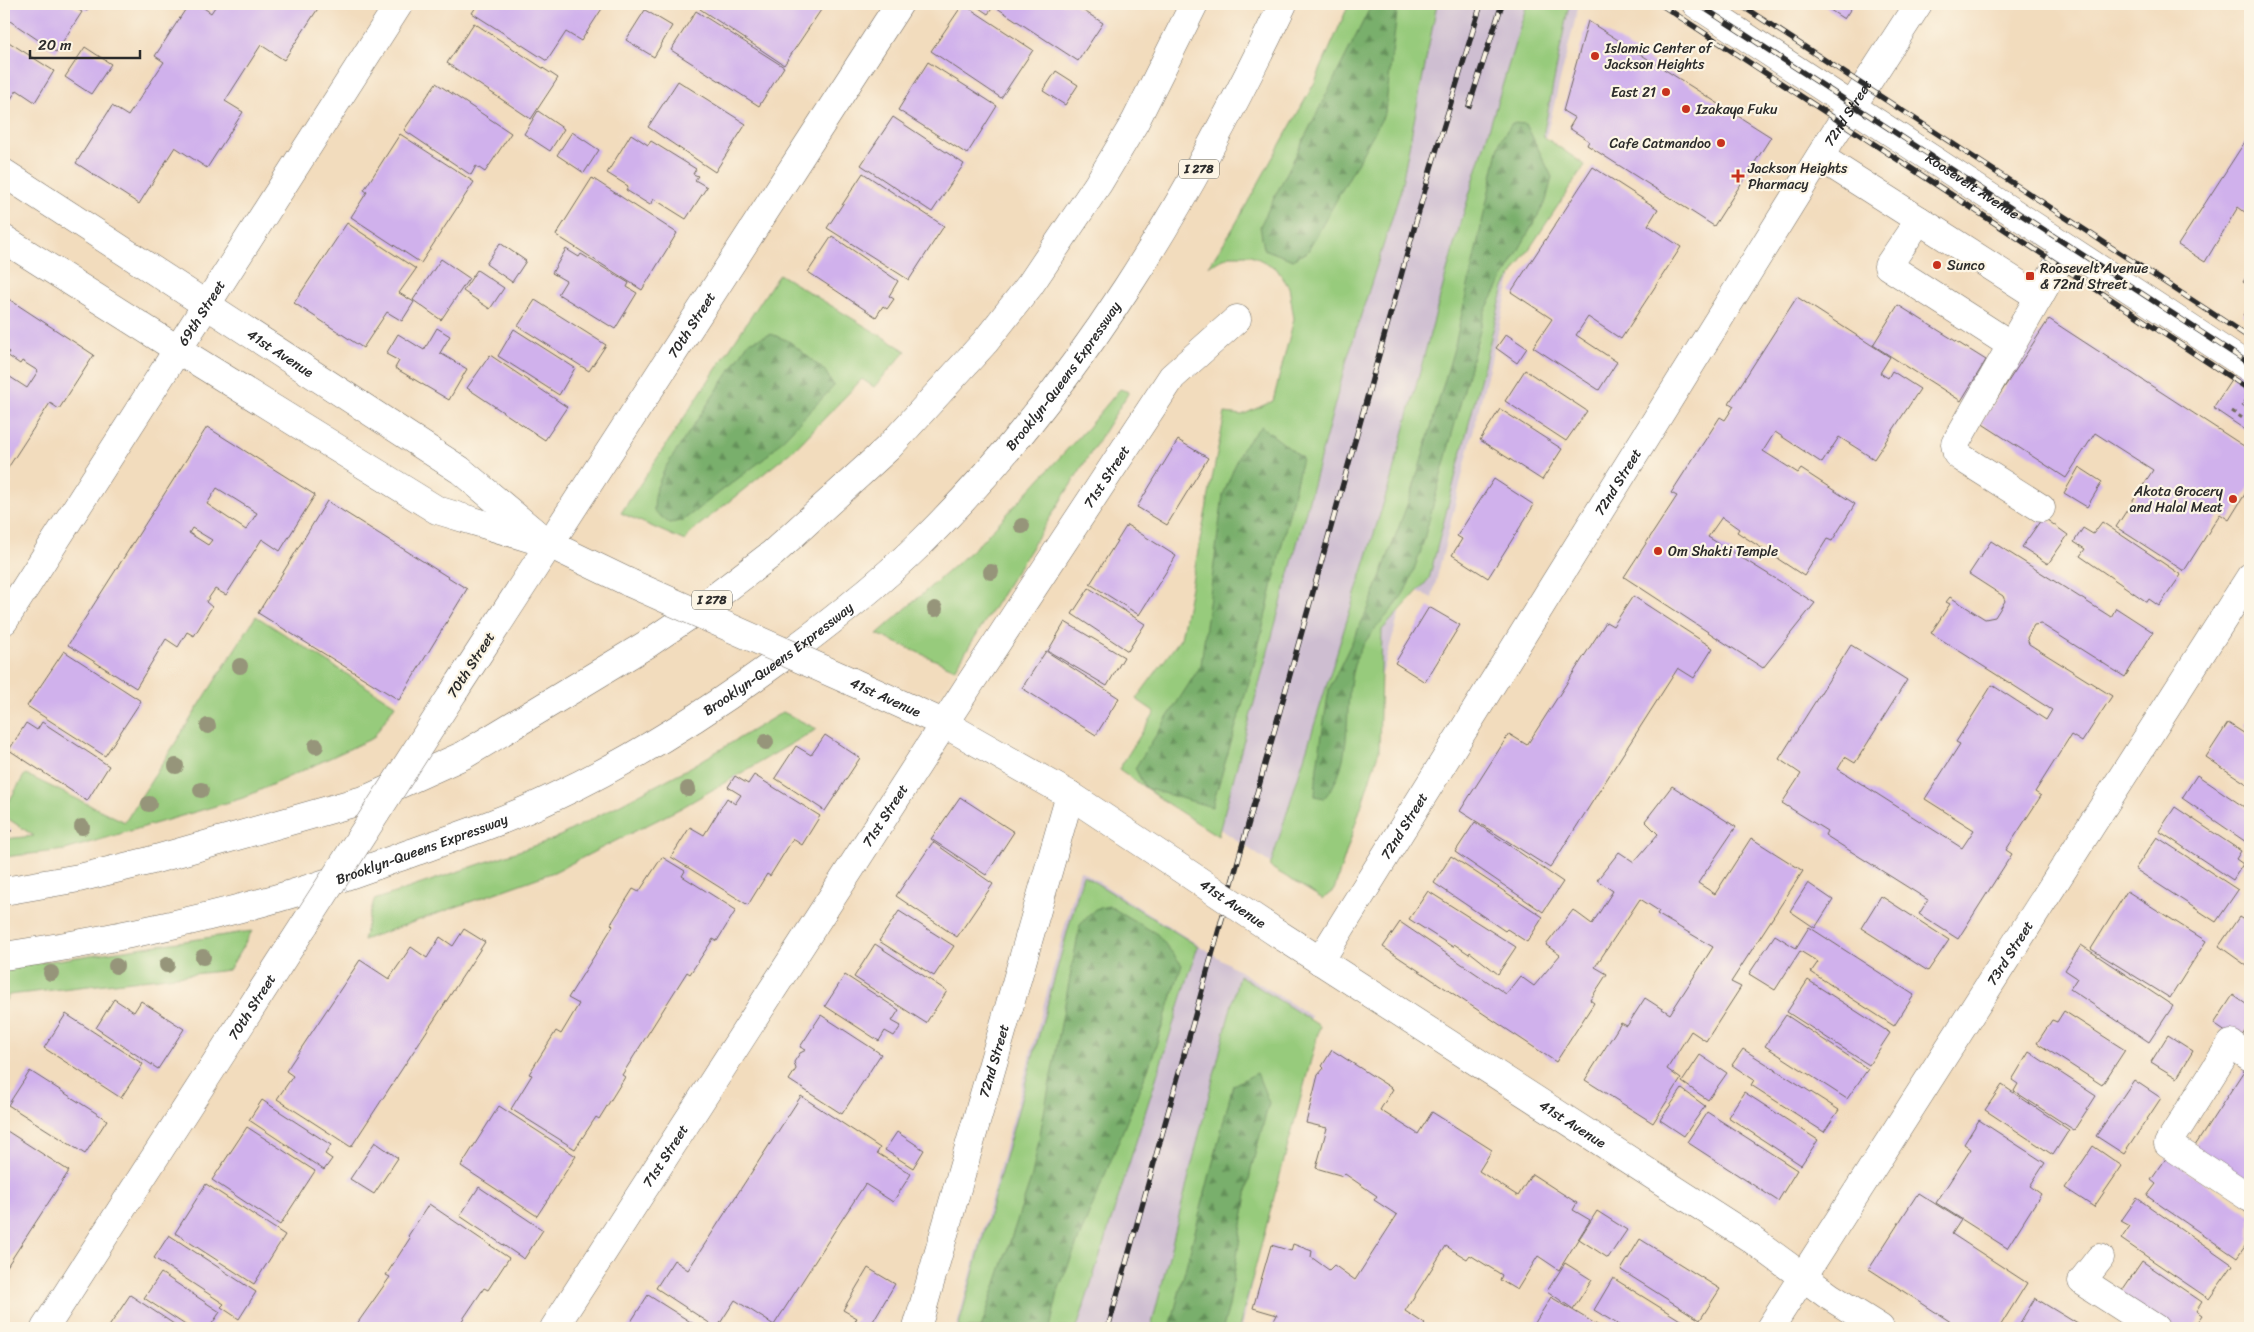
<svg xmlns="http://www.w3.org/2000/svg" width="2254" height="1332" font-family="Sriracha,sans-serif">
	<style>
		.railway { fill: #cebed1 }
		.grass { fill: #97cb7c; stroke: #617b54 }
		.forest { fill: url(#forest-firs); stroke: #526d4c }
		.building { fill: #d0b1ec; fill-rule: evenodd }
		.lines { fill: none; stroke-linecap: round; stroke-linejoin: round }
		.minor-casing { stroke: #71695e; stroke-width: 29 }
		.major-casing { stroke: #71695e; stroke-width: 29 }
		.highway-casing { stroke: #71695e; stroke-width: 29 }
		.path { stroke: #71695e; stroke-width: 3; stroke-dasharray: 4 4; stroke-linecap: butt }
		.minor { stroke: #fff; stroke-width: 28 }
		.major { stroke: #fff; stroke-width: 28 }
		.highway { stroke: #fff; stroke-width: 28 }
		.rail-casing { stroke: #2b2b2b; stroke-width: 5.5 }
		.rail { stroke: #fcf5e5; stroke-width: 4; stroke-dasharray: 11; stroke-linecap: butt }
		.minor-bridge-casing { stroke: #71695e; stroke-width: 29; stroke-linecap: butt }
		.minor-bridge { stroke: #fff; stroke-width: 28 }
		.tree { fill: #96957a }
		.poi-dot { fill: #c8321e; stroke: #fcf5e5; stroke-width: 2 }
		.labels { text-anchor: middle; dominant-baseline: central; stroke-width: 4.5; stroke-linejoin: round; paint-order: stroke }
		.shield { fill: #fcf5e5; stroke: #6a6863; stroke-width: 1 }
		.shield-label { font-size: 12px; font-weight: bold; fill: #2b2b2b }
		.poi-label { font-size: 14px; fill: #2b2b2b; stroke: #fcf5e5; text-anchor: start }
		.street-label { font-size: 14px; fill: #2b2b2b; stroke: #fcf5e5 }
	</style>
	<defs>
		<pattern id="forest-firs" width="22" height="20" patternUnits="userSpaceOnUse" patternTransform="scale(1.25)"><rect width="22" height="20" fill="#79af6c"/><path d="M5 1l3.5 6h-7zM16 11l3.5 6h-7z" fill="#638f59"/></pattern>
	</defs>
	<rect width="100%" height="100%" fill="#fcf5e5"/>
	<filter id="ink" filterUnits="userSpaceOnUse"><feTurbulence type="fractalNoise" baseFrequency=".02" numOctaves="2"/><feDisplacementMap in="SourceGraphic" scale="10" xChannelSelector="R" yChannelSelector="G"/><feConvolveMatrix kernelMatrix="1 2 1 2 8 2 1 2 1" color-interpolation-filters="sRGB"/></filter>
	<filter id="wash" filterUnits="userSpaceOnUse"><feTurbulence type="fractalNoise" baseFrequency=".0096" numOctaves="4" result="noise"/><feDisplacementMap in="SourceGraphic" scale="20" xChannelSelector="R" yChannelSelector="G"/><feGaussianBlur stdDeviation="1.12" result="paint"/><feColorMatrix in="noise" values="0 0 0 0 0 0 0 0 0 0 0 0 0 0 0 0 0 1.4 0 .05"/><feComposite in="paint" operator="in"/></filter>
	<g filter="url(#wash)">
		<rect width="100%" height="100%" fill="#f2dcbd"/>
		<path class="railway" d="M1410 4H1579L1432 598 1407 586 1319 897 1141 774 1209 618Z
			M1080 870 1311 1016 1242 1328H956Z"/>
		<path class="grass" d="M1349 4H1437L1400 193 1347 359 1218 836 1168 804 1119 769 1155 712 1136 699 1181 638 1225 413 1242 415 1273 401 1294 319 1289 287 1276 268 1251 255H1232L1209 266 1235 225 1315 82Z
			M1527 4H1569L1543 136 1585 165 1504 287 1429 579 1382 630 1379 751 1334 890 1323 899 1270 867 1391 479 1454 245Z
			M779 274 906 351 874 387 862 379 797 447 692 531 685 541 621 513Z
			M1120 389 1129 392 955 669 877 634 980 543 1088 427Z
			M256 616 395 705 373 738 243 798 65 850 4 857V839L34 836 4 816V810L25 774 125 822Z
			M783 712 817 729 681 808 554 872 363 940 374 900 554 839 689 768Z
			M1083 875 1198 946 1077 1328H958Z
			M252 931 229 970 9 995 4 1003V968Z
			M1239 975 1320 1026 1239 1328H1151Z"/>
		<path class="forest" d="M1372 4H1398L1385 113 1308 251 1293 260 1264 249 1260 226Z
			M1512 123 1526 124 1552 177 1546 201 1485 311 1420 554C1415 565 1412 578 1406 589 1391 617 1363 634 1354 665 1342 706 1356 764 1324 798L1315 796 1317 767 1329 689 1369 607 1413 489 1455 345 1500 141Z
			M771 334 789 341 825 371 834 386 765 458 682 521 669 523 654 511 655 492 665 468 749 342Z
			M1261 426 1302 458 1254 665 1212 807 1145 788 1135 768 1201 665 1223 495 1242 448Z
			M1109 906 1157 934 1182 965 1150 1064 1059 1288 1050 1328H981L1032 1176 1080 925 1095 909Z
			M1257 1073 1269 1103 1251 1169 1229 1306 1223 1328H1170L1233 1085Z"/>
		<g id="blocks">
			<path class="building" d="M4 4H69L82 12 56 52 4 17Z
				M75 4H92L87 11Z
				M189 4H198L211 13 217 4H321L284 60 261 45 225 101 243 112 207 168 175 147 139 204 76 163 112 106 128 116 164 62 155 56Z
				M478 4H605L581 41 566 32 547 61 472 13Z
				M703 4H825L784 65 700 9Z
				M963 4 1033 50 1001 98 931 51Z
				M973 4H1073L1103 23 1078 61 994 6 988 14Z
				M1821 4H1854L1844 19Z
				M645 10 672 26 654 57 626 40Z
				M696 11 784 67 759 106 671 50Z
				M1588 21 1771 137 1714 226 1587 145 1589 141 1569 128 1575 118 1563 111Z
				M474 23 558 78 531 119 447 63Z
				M4 39 54 71 35 102 17 90 6 106 4 104Z
				M85 47 111 64 91 94 65 77Z
				M928 62 997 106 967 154 898 110Z
				M1056 71 1078 85 1065 105 1043 91Z
				M678 81 746 124 715 172 648 127Z
				M436 83 511 133 485 172 476 166 471 175 404 130Z
				M538 111 564 129 550 151 524 134Z
				M893 117 964 164 932 212 861 165Z
				M572 132 599 150 584 173 557 155Z
				M400 134 474 182 421 263 351 217 367 192 364 190Z
				M631 134 648 145 651 141 696 169 693 174 698 176 695 180 707 187 686 219 654 199 650 205 626 190 628 186 607 173Z
				M2250 134V216L2238 207 2205 262 2178 245Z
				M1593 167 1658 209 1648 225 1681 247 1621 339 1588 317 1576 335 1617 362 1599 390 1533 347 1552 319 1511 292Z
				M863 173 944 226 909 280 827 228Z
				M592 178 677 233 642 290 556 235Z
				M347 223 416 269 399 293 414 302 402 321 387 312 363 348 294 303Z
				M832 236 898 281 889 296 894 299 887 309 883 306 876 317 808 272Z
				M500 243 526 261 512 282 486 264Z
				M566 249 579 257 581 254 629 283 627 287 637 293 615 329 558 294 566 281 552 273Z
				M441 259 469 278 441 320 413 300Z
				M477 270 504 288 490 309 463 291Z
				M2250 271V287L2243 282Z
				M4 296 94 355 59 409 50 403 4 474V373L27 388 38 371 22 361 20 364 7 355 9 352 4 349Z
				M1797 297 1890 357 1880 373 1888 378 1892 371 1920 389 1874 459 1839 437 1822 463 1775 432 1763 451 1798 473 1801 469 1855 504 1832 541 1827 539 1804 576 1737 532 1739 529 1722 517 1708 537 1815 603 1763 668 1624 577 1677 496 1671 493 1720 417 1725 420 1734 406 1729 403Z
				M535 300 606 345 589 371 518 326Z
				M2250 304V319L2243 315Z
				M1898 305 1986 360 1961 401 1873 345Z
				M2049 319 2250 450V486L2229 520 2220 514 2184 571 2116 527 2153 470 2095 433 2066 478 1981 423Z
				M437 328 450 336 440 353 467 369 449 400 395 368 399 361 386 354 398 334 424 350Z
				M514 329 575 368 559 395 498 356Z
				M1506 334 1527 348 1517 363 1496 348Z
				M2250 351V393L2242 405 2250 410V433L2213 408Z
				M490 355 567 407 545 440 467 388Z
				M1525 370 1587 411 1566 441 1505 401Z
				M1500 409 1562 449 1542 480 1480 440Z
				M207 427 315 495 280 551 262 539 226 595 215 589 206 602 212 607 194 636 187 632 178 647 166 639 136 688 68 645ZM217 488 257 513 246 530 207 504ZM192 528 212 540 208 545 189 533Z
				M1178 440 1208 458 1167 525 1137 507Z
				M2079 467 2102 482 2087 507 2064 493Z
				M1494 479 1534 505 1488 578 1452 555 1462 539 1457 536Z
				M327 501 467 589 399 700 258 613Z
				M2043 517 2068 535 2048 564 2022 547Z
				M2102 522 2181 575 2159 606 2149 599 2147 602 2080 556 2085 549 2074 542 2083 528 2093 534Z
				M1127 525 1176 556 1139 615 1090 584Z
				M1991 541 2111 617 2116 608 2153 632 2125 677 2041 624 2034 625 2027 638 2029 644 2112 696 2082 742 2071 735 2035 792 2041 796 2006 850 2012 854 1958 939 1919 914 1928 900 1825 835 1827 831 1782 803 1801 774 1779 759 1851 645 1907 680 1855 763 1845 757 1838 769 1962 848 1974 830 1925 799 1960 744 1956 742 1992 685 2046 720 2052 710 1931 633 1950 604 1946 602 1950 597 1985 619 1995 617 2005 601 2003 596 1969 574Z
				M1089 588 1145 624 1128 651 1072 614Z
				M1633 596 1713 648 1694 678 1678 668 1550 868 1460 811 1509 734 1527 745 1606 622 1613 626Z
				M1429 607 1460 625 1425 682 1395 663Z
				M1065 622 1124 657 1107 686 1048 651Z
				M64 651 141 701 105 756 27 706Z
				M1046 651 1119 698 1096 735 1022 688Z
				M2250 715V729L2244 725Z
				M42 722 109 766 87 801 9 750 26 723 37 730Z
				M2228 723 2250 737V786L2206 757Z
				M825 735 860 758 825 811 775 778 796 746 811 755Z
				M754 775 820 816 802 845 793 839 770 876 767 874 748 905 671 857 690 827 704 835 727 798 735 804 741 795 728 787 735 776 748 784Z
				M2197 775 2250 811V835L2246 842 2182 798Z
				M1672 786 1736 827 1698 883 1715 894 1751 838 1803 871 1731 982 1741 987 1706 1041 1691 1031 1667 1069 1681 1079 1653 1123 1585 1080 1621 1023 1627 1026 1645 998 1670 1014 1713 947 1657 914 1659 911 1640 899 1595 967 1607 974 1590 1000 1594 1003 1556 1062 1383 947 1400 922 1506 994 1520 976 1534 986 1560 955 1546 945 1573 910 1592 924 1613 891 1597 880 1619 852 1634 862 1658 834 1645 821Z
				M960 797 1014 832 986 875 931 839Z
				M2175 807 2241 851 2236 859 2243 864 2233 880 2159 831Z
				M1475 822 1563 882 1543 912 1455 852Z
				M4 825 12 831 4 832Z
				M2157 837 2238 890 2216 922 2135 869Z
				M933 842 993 884 957 937 896 896Z
				M1451 856 1543 917 1527 942 1507 929 1505 931 1434 883Z
				M662 857 685 871 682 876 736 910 717 941 713 939 690 974 687 972 622 1075 625 1077 599 1119 596 1117 575 1149 511 1109 532 1075 529 1074 556 1031 561 1034 579 1004 568 998 613 926 611 924 633 889 639 892Z
				M1808 883 1833 900 1815 928 1790 911Z
				M1428 891 1516 947 1498 974 1470 952 1469 954 1454 944 1453 947 1409 919Z
				M2127 891 2206 941 2170 998 2091 949Z
				M1881 896 1949 940 1928 971 1861 928Z
				M899 911 954 946 934 976 879 941Z
				M2239 917 2250 924V960L2247 966 2219 946Z
				M1809 927 1914 995 1894 1026 1811 972 1818 962 1800 951 1775 990 1749 974 1775 935 1796 948Z
				M464 929 485 942 351 1147 277 1099 293 1076 286 1071 360 960 389 979 411 947 427 958 440 937 453 946Z
				M875 944 947 991 926 1023 854 977Z
				M2081 945 2173 1006 2149 1042 2070 989 2077 978 2065 970Z
				M845 975 899 1010 892 1021 901 1026 894 1036 885 1031 879 1041 825 1006Z
				M1808 980 1890 1033 1869 1065 1787 1012Z
				M2233 995 2250 1007V1023L2239 1041 2214 1024Z
				M114 999 134 1012 141 1001 184 1029 158 1069 96 1028Z
				M2064 1011 2125 1050 2102 1085 2037 1043 2052 1020 2057 1022Z
				M66 1014 143 1064 121 1098 44 1048Z
				M821 1015 881 1054 842 1114 789 1080 796 1069 794 1062 800 1053 806 1050 800 1047Z
				M1786 1015 1868 1069 1847 1099 1765 1046Z
				M2168 1035 2193 1051 2177 1078 2151 1062Z
				M1743 1049 1839 1110 1824 1132 1751 1085 1754 1080 1732 1065Z
				M1332 1050 1393 1089 1380 1110 1418 1134 1432 1112 1492 1150 1479 1171 1518 1196 1532 1174 1577 1203 1573 1210 1590 1220 1559 1270 1538 1256 1517 1290 1500 1280 1502 1275 1470 1255 1467 1259 1446 1246 1405 1311 1425 1324 1422 1328H1270L1277 1315 1253 1308 1271 1245 1291 1251 1293 1244 1312 1251 1311 1257 1329 1270 1334 1265 1355 1280 1397 1215 1374 1200 1377 1196 1345 1174 1343 1176 1316 1168 1327 1128 1306 1123 1318 1075 1324 1068 1322 1066Z
				M2029 1052 2096 1096 2074 1130 2014 1091 2018 1084 2012 1080Z
				M1700 1055 1727 1073 1708 1100 1682 1082Z
				M2249 1063 2250 1064V1191L2191 1152Z
				M30 1071 107 1120 85 1154 8 1105Z
				M2134 1080 2161 1098 2124 1154 2096 1136Z
				M2002 1085 2069 1130 2053 1155 1985 1110Z
				M1682 1089 1705 1106 1684 1136 1660 1120Z
				M1744 1092 1818 1140 1801 1165 1728 1117Z
				M801 1096 880 1148 877 1153 911 1174 893 1202 865 1184 774 1325 735 1300 717 1328 656 1288 674 1260 688 1270Z
				M262 1100 331 1145 325 1154 332 1159 324 1170 249 1120Z
				M499 1106 576 1156 537 1216 461 1166Z
				M1707 1112 1797 1170 1778 1201 1687 1142Z
				M1979 1120 2045 1163 2030 1186 2041 1194 2007 1248 1936 1203 1971 1149 1964 1144Z
				M247 1127 315 1171 280 1225 212 1180Z
				M4 1129 69 1171 4 1271Z
				M897 1132 924 1150 913 1168 885 1150Z
				M375 1142 398 1158 374 1194 350 1179Z
				M2093 1146 2122 1166 2094 1207 2065 1188Z
				M2167 1157 2250 1215V1239L2237 1258 2147 1196 2156 1184 2151 1180Z
				M206 1184 285 1235 254 1284 175 1233Z
				M479 1187 543 1230 524 1259 460 1216Z
				M1918 1193 1961 1220 1952 1234 2027 1283 1999 1328H1960L1869 1269Z
				M2137 1198 2233 1265 2209 1299 2121 1239 2130 1226 2121 1221Z
				M429 1204 509 1258 488 1290 484 1288 457 1328H354L390 1277 386 1275 410 1238 408 1236Z
				M1597 1211 1627 1230 1608 1258 1579 1239Z
				M169 1235 256 1292 239 1319 221 1307 224 1304 154 1258Z
				M1640 1239 1720 1289 1700 1320 1621 1270Z
				M2142 1261 2202 1302 2196 1311 2202 1315 2193 1328H2170L2119 1295Z
				M1565 1263 1592 1280 1573 1309 1547 1291Z
				M868 1268 895 1284 869 1328H851L857 1318 843 1310Z
				M161 1273 220 1312 209 1328H190L144 1298Z
				M1613 1278 1693 1328H1624L1594 1310Z
				M130 1295 180 1328H108Z
				M648 1295 700 1328H627Z
				M1551 1297 1602 1328H1536L1533 1326Z
				M2035 1298 2081 1326 2084 1328H2017Z"/>
		</g>
	</g>
	<g filter="url(#ink)">
		<use href="#blocks" fill-opacity="0" stroke="#71695e" stroke-width="1"/>
		<g class="lines">
			<defs>
				<g id="minor">
					<path d="M1820 157 1919 220"/>
					<path id="s1" d="M4 173 460 470 540 537"/>
					<path d="M4 239 177 349 437 510 549 544 630 583"/>
					<path d="M2011 345 1888 266 1919 220 2039 297"/>
					<path d="M2041 508 1962 458 1957 454 1955 444 2067 248"/>
					<path id="s2" d="M4 621 399 4"/>
					<path id="s3" d="M850 681 945 724 1070 795 1174 864"/>
					<path id="s4" d="M455 690 899 4"/>
					<path id="s5" d="M1277 933 1750 1238 1829 1296 1880 1328"/>
					<path id="s6" d="M1320 961 1827 145 1918 4"/>
					<path d="M2250 1057 2231 1044 2168 1144 2250 1198"/>
					<path d="M2100 1258 2082 1281 2155 1328"/>
					<path id="s7" d="M45 1328 305 924"/>
					<path id="s8" d="M554 1328 969 685 1172 377 1237 319"/>
					<path id="s9" d="M917 1328 1070 795"/>
					<path id="s10" d="M1770 1328 2250 577"/>
				</g>
				<g id="major">
					<path id="s11" d="M1696 4 2250 368"/>
				</g>
				<g id="highway">
					<path d="M4 891 79 878 149 861 367 799 464 755 649 643 705 605 773 553 888 448 985 342 1030 285 1098 184 1135 122 1194 4"/>
					<path id="s12" d="M4 956C93 943 180 925 267 901 316 888 364 870 411 853 459 836 507 820 552 798 629 762 700 717 768 668 823 629 876 587 924 540 1079 387 1190 199 1283 4"/>
				</g>
			</defs>
			<use href="#minor" class="minor-casing"/>
			<use href="#major" class="major-casing"/>
			<use href="#highway" class="highway-casing"/>
			<path class="path" d="M2232 411 2250 423"/>
			<use href="#minor" class="minor"/>
			<use href="#major" class="major"/>
			<use href="#highway" class="highway"/>
			<defs>
				<path id="rail" d="M1660 4 2250 390
					M1698 4 2250 364
					M1739 4 2250 338
					M1469 106 1502 4
					M1108 1328 1431 168 1481 4"/>
			</defs>
			<use href="#rail" class="rail-casing"/>
			<use href="#rail" class="rail"/>
			<defs>
				<g id="minor-bridge">
					<path d="M630 583 850 681"/>
					<path id="s13" d="M1174 864 1277 933"/>
					<path d="M305 924 455 690"/>
				</g>
			</defs>
			<use href="#minor-bridge" class="minor-bridge-casing"/>
			<use href="#minor-bridge" class="minor-bridge"/>
		</g>
		<g class="tree">
			<circle cx="1022" cy="526" r="8"/>
			<circle cx="991" cy="572" r="8"/>
			<circle cx="935" cy="609" r="8"/>
			<circle cx="240" cy="666" r="8"/>
			<circle cx="208" cy="726" r="8"/>
			<circle cx="766" cy="742" r="8"/>
			<circle cx="316" cy="746" r="8"/>
			<circle cx="176" cy="766" r="8"/>
			<circle cx="688" cy="789" r="8"/>
			<circle cx="201" cy="790" r="8"/>
			<circle cx="149" cy="804" r="8"/>
			<circle cx="82" cy="827" r="8"/>
			<circle cx="203" cy="957" r="8"/>
			<circle cx="167" cy="965" r="8"/>
			<circle cx="116" cy="966" r="8"/>
			<circle cx="51" cy="973" r="8"/>
		</g>
	</g>
	<g class="poi-dot">
		<circle cx="1595" cy="56" r="5"/>
		<circle cx="1666" cy="92" r="5"/>
		<circle cx="1686" cy="109" r="5"/>
		<circle cx="1721" cy="143" r="5"/>
		<path d="M1735.5 168.5h5v5h5v5h-5v5h-5v-5h-5v-5h5z"/>
		<circle cx="1937" cy="265" r="5"/>
		<rect x="2025" y="271" width="10" height="10" rx="2.5"/>
		<circle cx="2233" cy="499" r="5"/>
		<circle cx="1658" cy="551" r="5"/>
	</g>
	<g class="labels">
		<g class="shield">
			<rect x="1179" y="159.5" width="40" height="19" rx="4"/>
			<rect x="692" y="590.5" width="40" height="19" rx="4"/>
		</g>
		<g class="shield-label">
			<text x="1199" y="169">I 278</text>
			<text x="712" y="600">I 278</text>
		</g>
		<g class="poi-label">
			<text x="1605" y="48">Islamic Center of<tspan x="1605" dy="16">Jackson Heights</tspan></text>
			<text x="1656" y="92" text-anchor="end">East 21</text>
			<text x="1696" y="109">Izakaya Fuku</text>
			<text x="1711" y="143" text-anchor="end">Cafe Catmandoo</text>
			<text x="1748" y="168">Jackson Heights<tspan x="1748" dy="16">Pharmacy</tspan></text>
			<text x="1947" y="265">Sunco</text>
			<text x="2040" y="268">Roosevelt Avenue<tspan x="2040" dy="16">&amp; 72nd Street</tspan></text>
			<text x="2223" y="491" text-anchor="end">Akota Grocery<tspan x="2223" dy="16">and Halal Meat</tspan></text>
			<text x="1668" y="551">Om Shakti Temple</text>
		</g>
		<g class="street-label">
			<text stroke="none"><textPath href="#s6" startOffset="999">72nd Street</textPath></text>
			<text stroke="none"><textPath href="#s11" startOffset="331">Roosevelt Avenue</textPath></text>
			<text stroke="none"><textPath href="#s2" startOffset="366">69th Street</textPath></text>
			<text stroke="none"><textPath href="#s4" startOffset="435">70th Street</textPath></text>
			<text stroke="none"><textPath href="#s1" startOffset="330">41st Avenue</textPath></text>
			<text stroke="none"><textPath href="#s12" startOffset="1242">Brooklyn-Queens Expressway</textPath></text>
			<text stroke="none"><textPath href="#s8" startOffset="1015">71st Street</textPath></text>
			<text stroke="none"><textPath href="#s6" startOffset="564">72nd Street</textPath></text>
			<text stroke="none"><textPath href="#s12" startOffset="838">Brooklyn-Queens Expressway</textPath></text>
			<text transform="translate(471 665) rotate(-57)">70th Street</text>
			<text stroke="none"><textPath href="#s3" startOffset="39">41st Avenue</textPath></text>
			<text stroke="none"><textPath href="#s8" startOffset="610">71st Street</textPath></text>
			<text stroke="none"><textPath href="#s6" startOffset="159">72nd Street</textPath></text>
			<text stroke="none"><textPath href="#s12" startOffset="432">Brooklyn-Queens Expressway</textPath></text>
			<text stroke="none"><textPath href="#s13" startOffset="71">41st Avenue</textPath></text>
			<text stroke="none"><textPath href="#s10" startOffset="445">73rd Street</textPath></text>
			<text stroke="none"><textPath href="#s7" startOffset="382">70th Street</textPath></text>
			<text stroke="none"><textPath href="#s9" startOffset="278">72nd Street</textPath></text>
			<text stroke="none"><textPath href="#s5" startOffset="352">41st Avenue</textPath></text>
			<text stroke="none"><textPath href="#s8" startOffset="205">71st Street</textPath></text>
		</g>
	</g>
	<rect width="2254" height="1332" fill="none" stroke="#fcf5e5" stroke-width="20"/>
	<path d="M30 50v8h110v-8" fill="none" stroke="#2b2b2b" stroke-width="2.5"/>
	<text x="38" y="50" font-size="15" fill="#2b2b2b" stroke="#fcf5e5" stroke-width="4" paint-order="stroke">20 m</text>
</svg>
